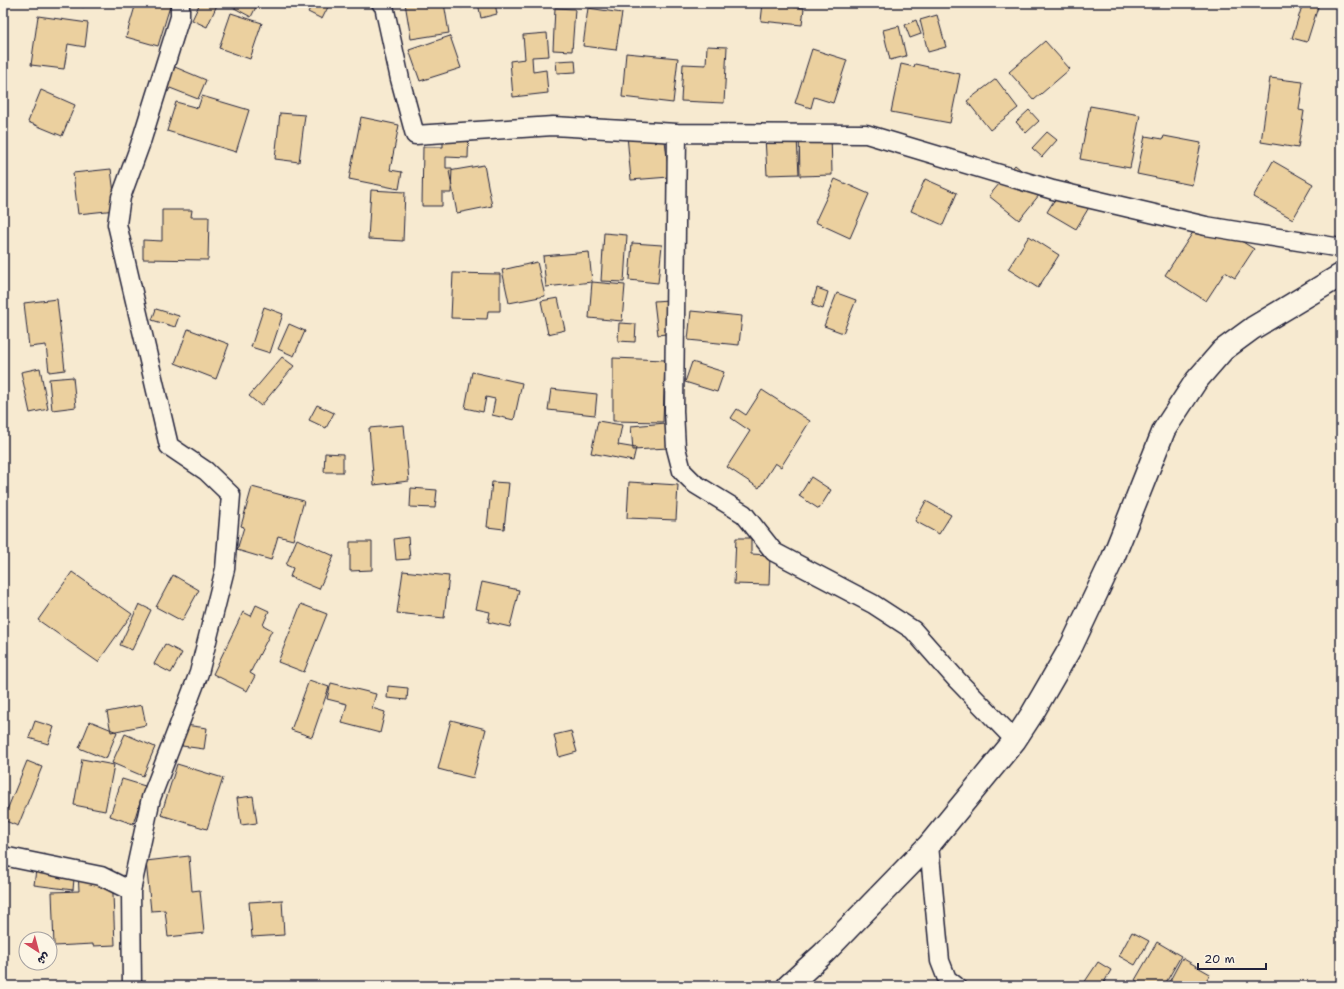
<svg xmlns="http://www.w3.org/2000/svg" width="1344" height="989" font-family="'Shantell Sans','Playpen Sans Arabic',sans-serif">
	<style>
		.building { fill: #ebd09f; stroke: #22223b }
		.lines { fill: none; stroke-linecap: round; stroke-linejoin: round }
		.minor-casing { stroke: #22223b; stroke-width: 21 }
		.secondary-casing { stroke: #22223b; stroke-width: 25 }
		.minor { stroke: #fcf5e5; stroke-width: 18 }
		.secondary { stroke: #fcf5e5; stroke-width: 22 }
	</style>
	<rect width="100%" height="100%" fill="#f7ead0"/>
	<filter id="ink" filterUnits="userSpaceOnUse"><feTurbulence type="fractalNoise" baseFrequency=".025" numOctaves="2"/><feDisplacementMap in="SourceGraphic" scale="8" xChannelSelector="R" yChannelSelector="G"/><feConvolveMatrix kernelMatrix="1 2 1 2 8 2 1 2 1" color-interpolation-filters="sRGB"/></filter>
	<g filter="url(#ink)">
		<path class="building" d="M64 3H85L84 7 64 4Z
			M136 3H171L158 46 126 37Z
			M200 3H213L217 5 207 27 192 20Z
			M225 3H258L251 17Z
			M313 3H330L322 19 308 12Z
			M405 3H444L449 33 411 39Z
			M459 3H471L461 8Z
			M478 3H495L497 14 481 18Z
			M763 3H795L794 7 804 8 802 25 761 21Z
			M1303 3 1318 7 1307 42 1292 38Z
			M555 8 575 9 572 51 553 50Z
			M588 8 622 13 616 50 583 46Z
			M231 13 262 23 250 59 219 48Z
			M937 15 946 47 928 52 920 20Z
			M38 16 88 23 85 47 68 44 64 69 31 65Z
			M916 20 921 34 910 38 905 25Z
			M899 26 906 56 890 60 883 30Z
			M547 33 549 56 532 57 533 72 546 70 548 93 513 97 510 61 525 59 523 35Z
			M450 36 461 68 420 81 409 50Z
			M1045 41 1070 69 1034 100 1009 72Z
			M707 46 727 47 724 103 681 101 683 64 706 65Z
			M812 49 847 60 833 103 814 97 811 108 795 103Z
			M626 53 678 58 673 103 622 97Z
			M575 60 576 72 557 73 556 61Z
			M901 64 914 67 915 64 960 74 950 123 891 112Z
			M170 65 206 80 198 99 170 88 168 92 161 89Z
			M1270 78 1303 82 1299 110 1304 111 1298 148 1261 142Z
			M996 79 1018 108 990 130 967 101Z
			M41 90 75 105 62 136 28 122Z
			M202 96 249 110 236 152 167 131 176 102 198 108Z
			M1090 106 1140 115 1130 168 1080 159Z
			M1029 110 1039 121 1026 133 1016 122Z
			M280 113 305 115 299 162 275 159Z
			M361 117 399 125 390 170 402 172 399 189 349 179Z
			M443 127 469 128 468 158 446 157V168H452L451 193H442V206H422L423 147H443Z
			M831 130 832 175 800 176 799 131Z
			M664 131 669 177 631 180 627 135Z
			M1047 132 1057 140 1042 157 1032 148Z
			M765 136 797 138 799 174 767 175Z
			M1145 136 1163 139 1164 136 1201 143 1192 185 1137 174Z
			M1273 161 1313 184 1293 219 1253 197Z
			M484 165 492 206 457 213 449 171Z
			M1015 165 1033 180 1037 175 1048 184 1019 220 989 196Z
			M111 169 116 210 78 214 73 173Z
			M835 179 869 194 850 238 815 222Z
			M925 179 957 193 943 225 911 211Z
			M1066 181 1094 199 1076 229 1047 212Z
			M371 190 405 192 403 241 368 239Z
			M162 210H192L191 217H209L208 260 143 259V240L162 241Z
			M1203 217 1254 249 1235 278 1225 272 1206 301 1165 275Z
			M604 233 627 235 624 282 601 281Z
			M1029 236 1059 255 1038 288 1008 269Z
			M632 243 662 245 658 283 629 280Z
			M589 252 592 282 546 287 543 256Z
			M537 262 545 296 509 303 502 270Z
			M453 273 500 274V311H488L487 319 451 318Z
			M592 282 625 285 622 321 589 318Z
			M817 288 828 292 823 309 812 305Z
			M837 293 856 300 843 333 824 326Z
			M558 298 565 330 548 334 541 301Z
			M57 299 65 370 49 372 46 345 29 347 24 303Z
			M669 300 673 333 658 335 654 301Z
			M264 307 283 314 270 353 251 347Z
			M156 309 179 316 175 327 152 320Z
			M691 311 742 316 739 345 688 340Z
			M619 323 636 324 635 342 618 341Z
			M289 324 305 331 294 356 278 349Z
			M188 329 229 344 216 379 175 363Z
			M282 357 294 366 261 406 249 396Z
			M613 358 665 360 663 422 613 421Z
			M692 362 724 372 717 392 685 382Z
			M40 368 48 409 30 413 21 372Z
			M472 372 522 383 514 420 492 415 495 399 486 397 483 412 465 408Z
			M73 377 76 407 52 410 49 379Z
			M551 389 597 394 595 415 548 410Z
			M762 390 810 421 781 467 775 463 759 488 727 467 750 431 731 418 737 409 746 415Z
			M317 405 334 413 326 428 309 420Z
			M598 421 622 425 618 445 636 448 633 461 591 453Z
			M666 423 668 448 633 450 631 426Z
			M404 425 409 481 374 485 369 428Z
			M325 453 343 454V472H324Z
			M811 477 831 490 819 509 799 496Z
			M492 482 509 483 504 529 487 527Z
			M629 482 678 485 676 520 627 518Z
			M252 487 304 501 293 540 278 536 271 560 237 550 244 527 241 526Z
			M411 488 437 490 435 508 410 507Z
			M926 501 951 515 939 534 915 521Z
			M408 537 410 559 396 560 394 539Z
			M736 538H751V554L770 555 769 585 734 584Z
			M297 539 334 556 319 589 290 577 293 568 286 565Z
			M350 542H372V570L350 571Z
			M403 571 449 576 444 618 397 613Z
			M72 572 132 614 98 662 38 620Z
			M173 575 199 590 182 621 156 607Z
			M482 582 519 590 510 627 488 622 490 612 476 609Z
			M139 604 151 610 132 650 120 645Z
			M301 604 327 614 304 672 278 662Z
			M256 605 269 611 263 625 272 630 250 673 255 676 247 691 213 674 243 612 251 616Z
			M3 635 7 637 3 648Z
			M165 644 182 653 171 673 154 664Z
			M309 680 329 687 312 737 291 730Z
			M331 683 376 694 372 708 385 712 380 733 342 723 347 704 327 699Z
			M388 686 408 688 407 700 387 698Z
			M142 705 146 725 111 732 107 712Z
			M451 720 486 729 473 778 438 769Z
			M35 721 54 727 48 744 29 738Z
			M90 721 117 732 106 759 79 748Z
			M185 725 207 728 204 749 182 746Z
			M571 731 577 752 559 757 554 735Z
			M125 734 155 747 143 776 112 763Z
			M82 759 114 765 105 811 74 805Z
			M27 761 42 767 18 826 3 820Z
			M177 764 223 778 207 829 161 815Z
			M122 779 145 786 133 824 110 816Z
			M253 796 257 823 241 825 237 798Z
			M189 856 192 891 200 890 204 933 168 937 165 910 151 911 146 861Z
			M37 862 75 867 73 890 34 885Z
			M112 869 115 945 93 946V944L54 946 52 892 79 891 78 871Z
			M282 900 284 935 252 937 249 902Z
			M1132 932 1149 941 1135 965 1119 956Z
			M1157 942 1181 956 1164 986H1146L1135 980Z
			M1182 958 1210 974 1203 986H1167Z
			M1098 962 1111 970 1102 986H1082Z"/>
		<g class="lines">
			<defs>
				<path id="minor" d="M381 3 384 6 400 79 415 135 553 126 677 133 674 411 676 448 682 471 695 484 744 514 774 552 873 604 913 630 957 680 1015 740
					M677 133 866 134 1053 190 1206 226 1341 248
					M929 845 940 961 947 979 956 986
					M3 856 101 876 131 891 132 986
					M131 891 151 798 199 673 225 569 231 495 206 471 169 446 117 224 121 197 140 145 180 17V3"/>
				<path id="secondary" d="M788 986 824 953 929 845 1015 740 1032 714 1072 645 1113 558 1164 430 1196 381 1223 350 1253 328 1341 275"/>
			</defs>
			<use href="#minor" class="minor-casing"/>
			<use href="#secondary" class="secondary-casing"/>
			<use href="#minor" class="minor"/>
			<use href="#secondary" class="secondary"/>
		</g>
	</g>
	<rect width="1344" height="989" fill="none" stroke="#fcf5e5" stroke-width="16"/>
	<rect x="8" y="8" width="1328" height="973" fill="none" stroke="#22223b" stroke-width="1.5" filter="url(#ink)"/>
	<g transform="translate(38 951) rotate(144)"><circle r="19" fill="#fcf5e5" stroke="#a5a1a1"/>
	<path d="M0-3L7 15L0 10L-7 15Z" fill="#d1495b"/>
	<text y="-6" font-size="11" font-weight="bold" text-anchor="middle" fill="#22223b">ش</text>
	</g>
	<path d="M1198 963v6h68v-6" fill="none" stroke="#22223b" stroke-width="2"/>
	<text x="1204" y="963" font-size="12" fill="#22223b" stroke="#fcf5e5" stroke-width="3" paint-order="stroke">20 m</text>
</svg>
